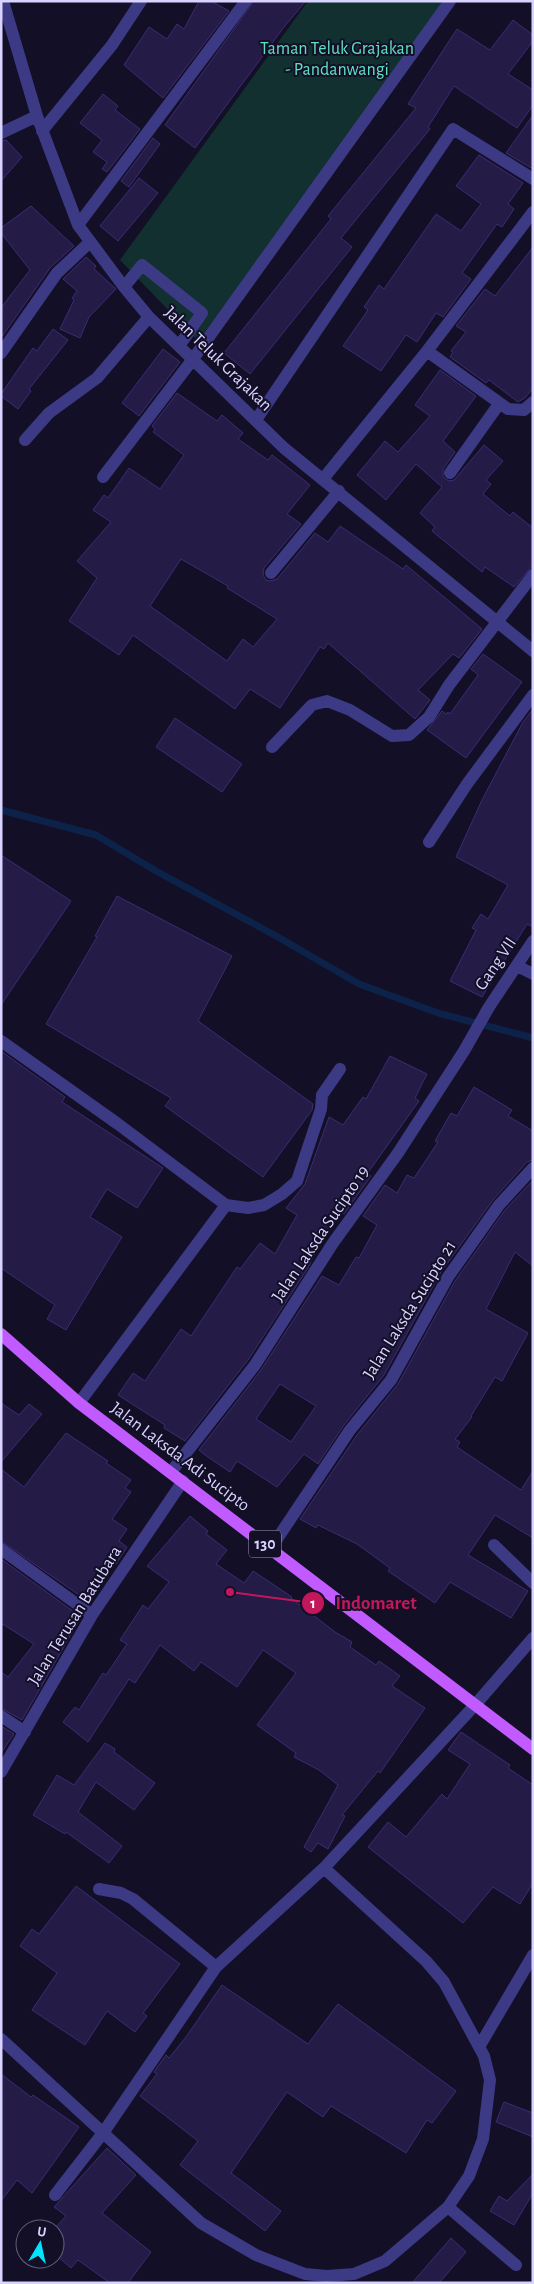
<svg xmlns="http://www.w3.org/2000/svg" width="534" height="2284" font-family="'Alegreya Sans',sans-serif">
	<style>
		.green { fill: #12302f }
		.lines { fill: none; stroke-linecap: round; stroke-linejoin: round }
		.stream { stroke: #0c2248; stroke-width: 7 }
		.building { fill: #241b47; stroke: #3b2d73; fill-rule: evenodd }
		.minor { stroke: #3d3a85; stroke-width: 12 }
		.major { stroke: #c25bff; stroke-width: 12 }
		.labels { text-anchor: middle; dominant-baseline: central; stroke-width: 4; stroke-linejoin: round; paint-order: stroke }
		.shield { fill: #130f26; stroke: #9e99be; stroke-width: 1 }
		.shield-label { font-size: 16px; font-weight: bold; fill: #d9d4ff }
		.park-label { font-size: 18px; fill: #5fe0c0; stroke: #130f26 }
		.street-label { font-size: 18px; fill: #d9d4ff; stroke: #130f26 }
		.leader { fill: none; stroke: #c2185b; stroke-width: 2 }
		.callout-dot { fill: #c2185b; stroke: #130f26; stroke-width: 2 }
		.mark-label { font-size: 15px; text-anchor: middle; font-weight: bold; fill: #fff }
		.callout-label { font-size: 19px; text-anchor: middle; font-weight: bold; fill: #c2185b; stroke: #130f26; stroke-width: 4; stroke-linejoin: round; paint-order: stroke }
	</style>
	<rect width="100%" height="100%" fill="#130f26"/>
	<path class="green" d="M308 1H451L198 341 120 260Z"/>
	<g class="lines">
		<path class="stream" d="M1 810 96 835 156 871 278 937 359 984 438 1013 533 1038"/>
	</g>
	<path class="building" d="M199 1H211L229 11 163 98 124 65 149 27 167 39 177 24 184 29Z
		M254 1H306L284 27 195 148 165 125Z
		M513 20 533 35V41L508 74 533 90V105L517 128 454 86 428 127 430 129 341 238 352 247 250 374 224 353 331 219 328 216 416 108 408 104 457 29 490 50Z
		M103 94 118 106 115 110 140 129 107 172 102 169 107 162 93 152 102 140 80 123Z
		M533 115V169L506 153Z
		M153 138 160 144 129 187 121 181Z
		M6 140 22 157 1 181V141Z
		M479 155 523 183 508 204 514 209 502 227 497 224 462 273 471 279 443 317 436 313 417 342 406 335 381 371 343 346 368 310 364 307 379 285 384 289 436 214 461 231 481 204 456 186Z
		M139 178 158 193 118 241 100 226Z
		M31 206 74 246 50 268 1 338V308L30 270 1 233V228Z
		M533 247V388L525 398 518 402 489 380 486 383 450 357 453 352 451 351 466 332 456 326 485 289 495 296Z
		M86 257 96 266 94 269 116 289 89 317 80 338 60 329 74 300 72 298 77 291 63 279Z
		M53 329 68 340 29 389 31 391 18 409 1 396V394L33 348 37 351Z
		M163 349 180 362 139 416 122 403Z
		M440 370 476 396 443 441 455 452 443 469V477L449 481 454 480 484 445 503 461 486 480 491 484 483 494 510 516 513 512 533 528V565L514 587 485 567 482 572 432 531 435 527 420 513 442 487 416 464 386 500 357 475 385 441 398 452 430 416 415 405Z
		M177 393 217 421 222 415 243 433 238 439 268 460 272 455 310 485 287 514 301 524 264 568 263 575 266 580 270 581 277 579 315 533 328 542 340 526 403 569 406 565 482 629 459 658 453 654 418 690 430 700 415 719 328 643 324 649 320 647 280 708 250 689 235 709 133 635 119 655 69 621 97 578 77 561 111 522 93 510 104 495 108 498 129 468 160 489 184 455 153 432 155 429 152 426ZM181 559 228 586 227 588 277 619 253 647 243 639 227 661 150 606Z
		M483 654 522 682 466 758 427 730 442 711 446 714 448 712 450 714 478 675 471 669Z
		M533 709V927L527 924 482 997 450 981 476 930 472 928 481 914 488 919 508 885 456 857 482 800 523 722Z
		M175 718 242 764 222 792 156 747Z
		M1 855 71 901 1 1005Z
		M117 896 232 956 198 1021 313 1104 312 1110 263 1177 165 1106 171 1098 46 1024 97 937 95 936Z
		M1 1051 65 1097 62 1102 163 1168 137 1208 107 1189 90 1217 122 1237 66 1330 47 1319 55 1305 1 1268Z
		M390 1056 427 1074 415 1098 419 1101 367 1174 371 1176 344 1214 341 1212 318 1246 308 1268 248 1360 185 1441 164 1428 165 1425 118 1395 133 1373 145 1381 181 1329 191 1336 237 1267 240 1269 260 1243 275 1254 297 1215 286 1208 305 1184 329 1117 343 1125 363 1097 366 1099Z
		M474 1087 512 1110 508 1116 533 1131V1160L527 1162 493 1200 441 1272 384 1375 344 1425 318 1464 304 1454 277 1487 237 1461 230 1472 205 1455 199 1450 261 1370 322 1276 339 1285 356 1257 359 1258 377 1225 363 1216 385 1185 397 1193 407 1175 414 1178 438 1142 435 1141 451 1113 457 1116ZM280 1384 316 1406 291 1442 256 1419Z
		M533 1180V1266L515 1252 486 1309 528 1333 502 1381 495 1377 471 1416 472 1417 455 1439 460 1442 457 1447 521 1490 533 1471V1538L495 1515 468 1555 528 1591 511 1618 450 1582 435 1603 388 1571 390 1568 357 1544 318 1525 316 1528 300 1519 357 1435 398 1384 455 1281 505 1210Z
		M1 1403 19 1415 29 1404 42 1414 1 1462Z
		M66 1433 108 1461 106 1463 131 1480 125 1488 131 1492 112 1519 127 1529 119 1541 127 1547 116 1564 110 1560 82 1597 1 1541V1469L24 1487Z
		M190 1516 208 1531 206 1534 227 1550 216 1564 244 1583 253 1571 292 1597 291 1598 335 1632 352 1642 350 1647 376 1665 379 1661 400 1676 392 1686 425 1708 380 1773 378 1771 342 1815 345 1816 328 1849 318 1843 311 1852 304 1847 338 1785 319 1770 294 1757 296 1753 257 1725 296 1673 263 1650 237 1687 201 1662 194 1671 160 1645 135 1683 129 1679 88 1742 63 1722 75 1707 79 1710 103 1673 106 1675 127 1644 120 1640 143 1605 148 1609 169 1582 147 1566Z
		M1 1559 81 1617 22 1720 1 1708V1672L8 1677 34 1644 1 1623Z
		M1 1726 14 1734 1 1753Z
		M461 1732 510 1765 508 1768 533 1785V1883L520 1904 493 1887 463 1923 368 1847 388 1822 406 1837 442 1794 447 1799 470 1764 448 1750Z
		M105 1743 115 1749 114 1752 155 1783 134 1810 96 1782 78 1812 122 1846 109 1863 66 1832 65 1834 33 1815 57 1775 74 1785Z
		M76 1886 180 1964 143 2013 147 2016 135 2032 107 2011 85 2045 32 2010 57 1973 20 1946 32 1929 39 1934Z
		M222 1985 308 2044 338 2004 456 2091 432 2123 427 2120 406 2153 331 2106 323 2117 287 2092 231 2173 281 2211 265 2231 180 2165 198 2141 140 2096 157 2074 154 2072 166 2055 169 2058 186 2037Z
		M1 2074 31 2097 33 2095 79 2127 32 2193 17 2180 1 2201Z
		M504 2102 533 2113V2137L496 2122Z
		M107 2148 136 2175 102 2213 151 2252 128 2283H110L78 2260 71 2268 55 2254V2228L66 2216 54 2207Z
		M533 2174V2193L514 2225 490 2211 499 2196 507 2201Z
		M451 2238 466 2252 439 2283H412Z"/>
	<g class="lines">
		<path class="minor" d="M3 1 37 116 78 225 124 287 149 317 284 448 533 651
			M42 131 112 45 141 1
			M1 133 37 116
			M78 225 246 1
			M124 287 142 265 202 313 179 346
			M427 351 508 409 524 410 533 402
			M1 353 57 273 89 243
			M256 420 453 129 533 179
			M25 440 49 413 97 378 149 317
			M450 473 499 404
			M103 477 193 359 450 1
			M323 479 427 351 533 212
			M271 573 339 491
			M272 747 312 705 327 701 350 710 392 736 409 735 429 717 449 685 533 575
			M429 842 467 784 533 695
			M517 966 533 974
			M1 1041 118 1124 226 1205 248 1208 264 1205 282 1194 297 1181 321 1109 322 1095 340 1069
			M79 1403 226 1205
			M171 1472 255 1365 333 1243 398 1153 464 1051 489 1007 533 941
			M494 1545 533 1583
			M271 1548 350 1430 391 1380 448 1277 499 1205 533 1168
			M1 1549 92 1615
			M1 1716 25 1732
			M1 1772 92 1615 183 1481
			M324 1868 475 1705 533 1638
			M1 2039 201 2223 256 2255 305 2274 327 2276 354 2274 385 2261 448 2207 469 2176 483 2139 490 2080 484 2056 444 1982 426 1961 324 1868 216 1967
			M479 2047 533 1955
			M55 2195 103 2133 216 1967 133 1899 121 1893 99 1889
			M448 2207 516 2265"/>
		<path class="major" d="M1 1334 79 1403 533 1749"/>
	</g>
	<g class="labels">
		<rect class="shield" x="249" y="1530.5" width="32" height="27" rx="4"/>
		<g class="shield-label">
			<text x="265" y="1544">130</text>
		</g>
		<g class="park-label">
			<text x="337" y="49">Taman Teluk Grajakan<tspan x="337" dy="21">- Pandanwangi</tspan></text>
		</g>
		<g class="street-label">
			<text transform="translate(218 359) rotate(44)">Jalan Teluk Grajakan</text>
			<text transform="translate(496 964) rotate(-56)">Gang VII</text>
			<text transform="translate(321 1234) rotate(-56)">Jalan Laksda Sucipto 19</text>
			<text transform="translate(410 1310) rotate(-58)">Jalan Laksda Sucipto 21</text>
			<text transform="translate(180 1457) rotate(37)">Jalan Laksda Adi Sucipto</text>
			<text transform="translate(75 1616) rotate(-58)">Jalan Terusan Batubara</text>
		</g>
	</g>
	<path class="leader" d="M230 1592L313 1603"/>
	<g class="callout-dot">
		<circle cx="230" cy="1592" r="5"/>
		<circle cx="313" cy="1603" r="12"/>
	</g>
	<g class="mark-label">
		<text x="313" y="1608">1</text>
	</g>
	<g class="callout-label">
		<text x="376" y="1609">Indomaret</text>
	</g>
	<rect width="534" height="2284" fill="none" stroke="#d9d4ff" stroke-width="5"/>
	<g transform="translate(40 2244) rotate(9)"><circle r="24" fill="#130f26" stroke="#625e7d"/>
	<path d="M0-4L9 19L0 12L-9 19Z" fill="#00e5ff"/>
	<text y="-8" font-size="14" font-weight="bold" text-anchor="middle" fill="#d9d4ff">U</text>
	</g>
</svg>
